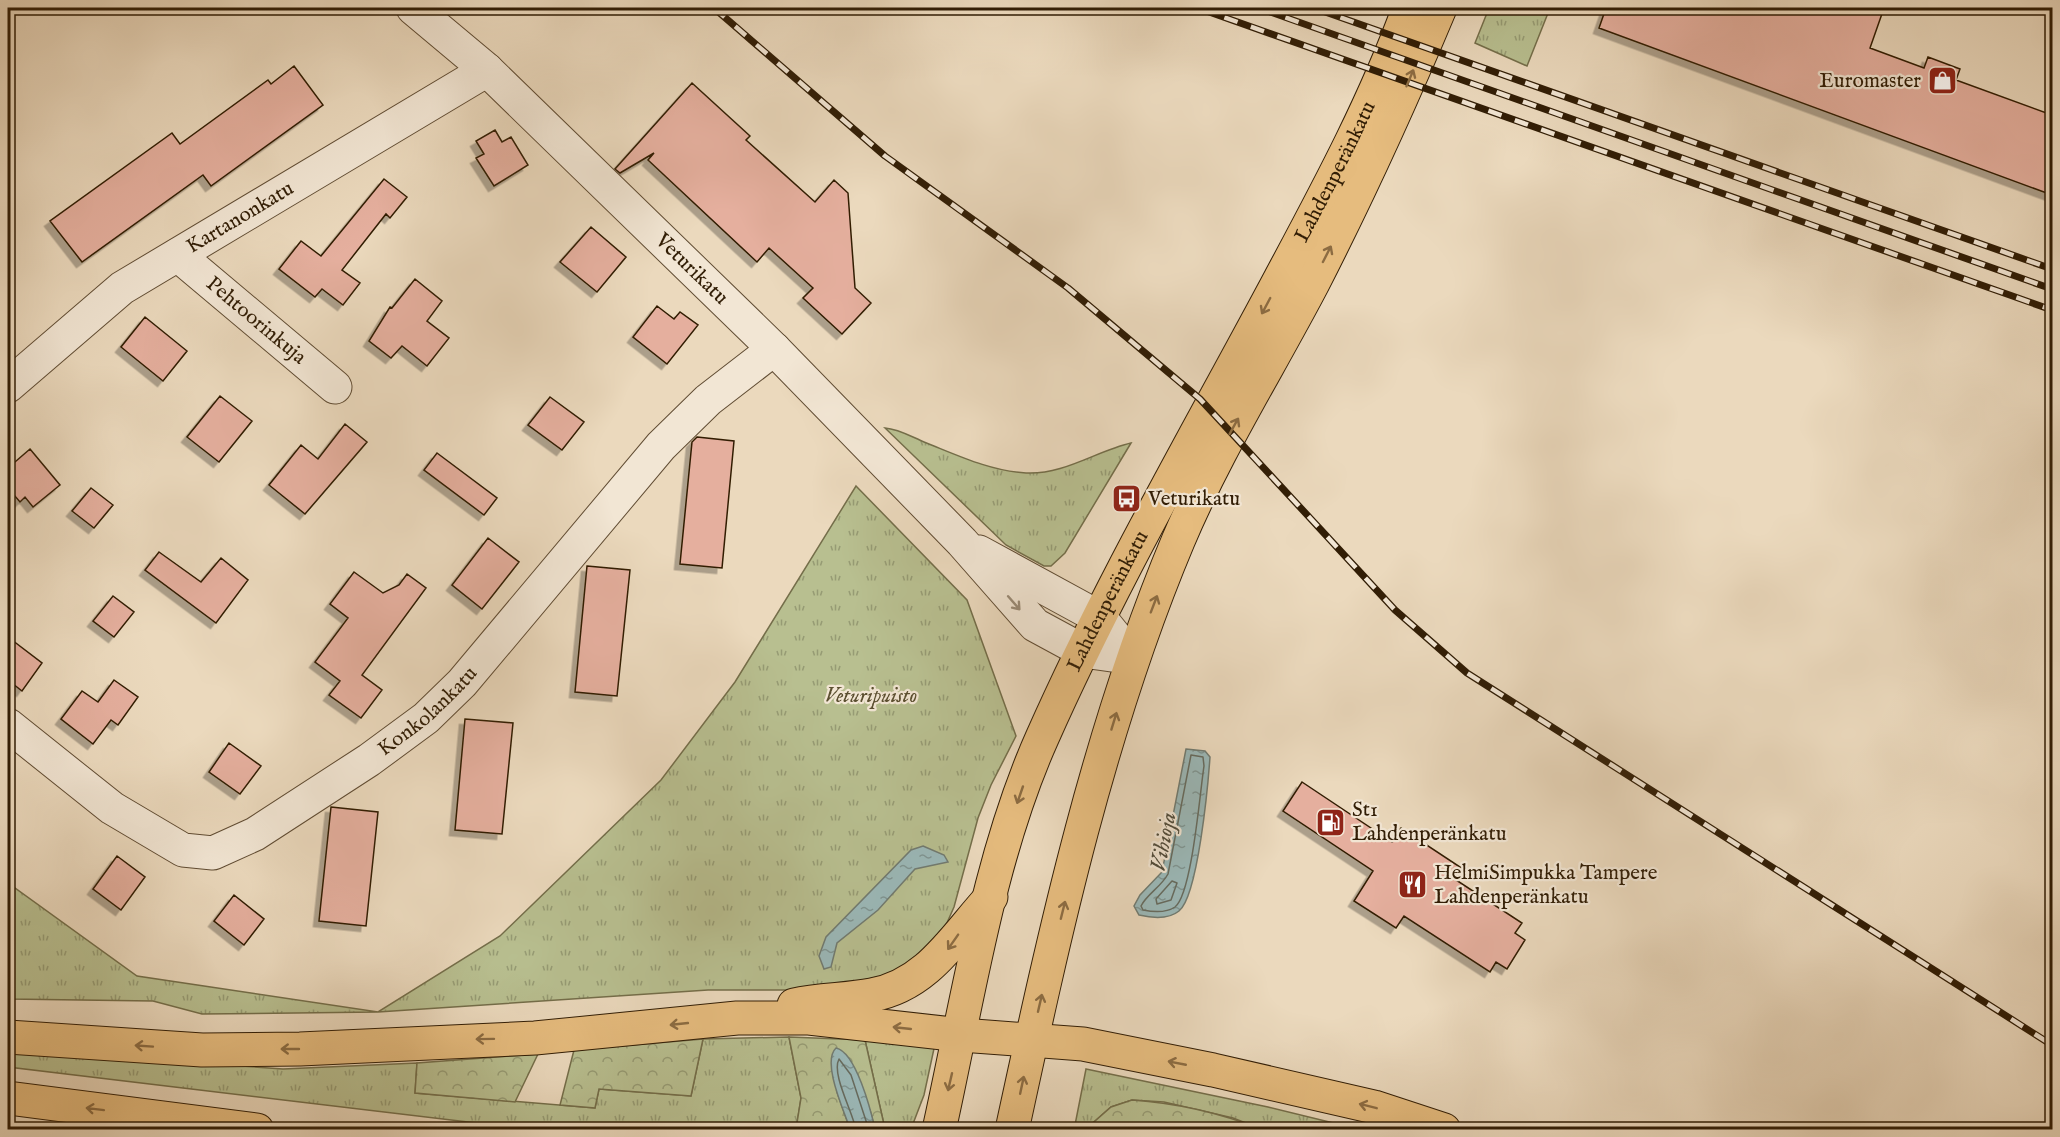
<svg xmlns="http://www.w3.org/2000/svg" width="2060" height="1137" font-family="'IM FELL English',serif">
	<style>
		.grass { fill: url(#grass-tufts); stroke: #746e4a; stroke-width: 1.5 }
		.forest { fill: url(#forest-crowns); stroke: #746e4a; stroke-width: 1.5 }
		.water { fill: url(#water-ripples); stroke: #717b71; stroke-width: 1.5 }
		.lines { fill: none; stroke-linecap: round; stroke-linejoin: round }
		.shore { stroke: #666b5f; stroke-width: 1.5 }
		.building { fill: #e5af9e; stroke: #311d05; stroke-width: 1.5; filter: url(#shadow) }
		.minor-casing { stroke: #604c33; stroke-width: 35 }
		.tertiary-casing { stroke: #604c33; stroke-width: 35 }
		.primary-casing { stroke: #311d05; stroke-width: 35 }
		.motorway-casing { stroke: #311d05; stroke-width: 35 }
		.minor { stroke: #f2e6d4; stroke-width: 33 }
		.tertiary { stroke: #f2e6d4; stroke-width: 33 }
		.primary { stroke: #e6bc7e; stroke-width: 33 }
		.motorway { stroke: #e6bc7e; stroke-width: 33 }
		.rail-casing { stroke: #311d05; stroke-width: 7 }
		.rail { stroke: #f2e6d4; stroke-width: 4.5; stroke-dasharray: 14; stroke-linecap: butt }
		.oneway { stroke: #8c6c42 }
		.oneway2 { stroke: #9b8c77 }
		.labels { text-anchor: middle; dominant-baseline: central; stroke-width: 4.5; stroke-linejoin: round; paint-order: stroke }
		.poi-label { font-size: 21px; fill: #311d05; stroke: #f2e6d4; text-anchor: start }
		.street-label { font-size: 21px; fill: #311d05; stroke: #f2e6d4 }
		.park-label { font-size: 21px; font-style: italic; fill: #5a4e2f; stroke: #f2e6d4 }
		.water-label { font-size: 22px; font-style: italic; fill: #514c3b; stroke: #f2e6d4 }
	</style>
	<defs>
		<pattern id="grass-tufts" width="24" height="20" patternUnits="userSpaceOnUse" patternTransform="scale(1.5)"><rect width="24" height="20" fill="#b8bf90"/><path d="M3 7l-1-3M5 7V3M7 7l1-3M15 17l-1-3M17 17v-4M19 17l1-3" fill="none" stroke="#969b74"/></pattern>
		<pattern id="forest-crowns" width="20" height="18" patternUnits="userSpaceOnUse" patternTransform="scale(1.5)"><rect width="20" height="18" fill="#b8bf90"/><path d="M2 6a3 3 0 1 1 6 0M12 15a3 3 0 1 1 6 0" fill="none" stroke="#969b74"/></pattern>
		<pattern id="water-ripples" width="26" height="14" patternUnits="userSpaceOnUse" patternTransform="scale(1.5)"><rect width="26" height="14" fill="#9bb9b9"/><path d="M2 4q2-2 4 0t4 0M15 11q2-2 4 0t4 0" fill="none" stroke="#7f9694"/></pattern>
		<filter id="shadow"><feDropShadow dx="-5.5" dy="5.5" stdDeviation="0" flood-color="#0004"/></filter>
	</defs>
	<rect width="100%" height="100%" fill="#ebd9bd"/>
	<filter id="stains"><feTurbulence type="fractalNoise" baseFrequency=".00333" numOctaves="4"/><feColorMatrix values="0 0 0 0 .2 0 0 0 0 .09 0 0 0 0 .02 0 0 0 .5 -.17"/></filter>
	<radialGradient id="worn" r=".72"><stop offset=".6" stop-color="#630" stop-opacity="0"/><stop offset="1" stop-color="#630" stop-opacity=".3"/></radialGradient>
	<path class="grass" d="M1489 8H1550L1527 66 1475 43Z
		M885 428C899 429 912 437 924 442 957 455 990 471 1026 473 1064 475 1096 451 1131 443L1065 553 1051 566H1044L1006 545Z
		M856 486 967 600 1016 736 991 785 978 818 954 907 942 934 909 964 882 976 819 990H708L378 1012 202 1014 153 1001 8 999V883L137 976 378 1012 500 936 661 780 735 682Z
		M789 1037 801 1098 796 1129H526L8 1067V1049L283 1069 417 1063 415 1093 595 1108 599 1089 691 1096 703 1039Z
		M865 1040 935 1044 924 1095 911 1129H885Z
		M1086 1069 1268 1107 1358 1129H1261L1233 1118 1164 1102 1132 1100 1111 1107 1086 1129 1074 1130Z"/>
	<path class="forest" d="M789 1037 865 1040 885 1129H875L870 1110 837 1092 850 1129H796L801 1098Z
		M703 1039 691 1096 599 1089 595 1108 560 1105 574 1050Z
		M538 1054 515 1102 415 1093 417 1063Z
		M1132 1100C1176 1103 1220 1113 1261 1129H1086L1111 1107Z"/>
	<path class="water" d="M1186 749 1205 751 1210 757C1208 785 1198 896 1179 911 1168 920 1152 918 1139 915L1134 906 1140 895 1162 872Z
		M923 846 944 855 948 862 915 869 878 910 837 943 831 967 824 969 819 956 826 937 911 850Z
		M836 1048C856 1052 871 1111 875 1129H850C845 1113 821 1062 836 1048Z"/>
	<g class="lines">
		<path class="shore" d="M1191 755 1203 757 1204 766C1200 791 1192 894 1175 907 1166 913 1153 912 1143 910L1141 906C1147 894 1161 887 1168 874Z
			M1172 881 1177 883 1171 900 1157 904 1156 899Z
			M856 1130C853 1112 831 1074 839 1059L851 1075 869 1130"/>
	</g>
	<path class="building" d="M1606 8H1884L1870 48 1924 68 1928 57 1960 69 1956 80 2052 115V195L1599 28Z
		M294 66 323 105 211 186 203 175 82 262 50 221 172 133 180 144 268 80 271 84Z
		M692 83 750 136 746 140 815 202 834 180 848 193 855 288 871 303 842 334 803 298 813 288 769 248 757 262 648 160 654 153 620 173 615 169Z
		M495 130 502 142 511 137 528 165 494 186 476 158 484 154 476 141Z
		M384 179 407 197 390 218 386 214 342 270 360 283 343 305 322 289 315 297 279 269 301 241 321 256Z
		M591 227 626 257 597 292 560 262Z
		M415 279 442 301 427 321 449 338 427 366 402 346 391 358 369 341 390 307 392 308Z
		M657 306 674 319 680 312 698 325 667 364 633 337Z
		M145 317 187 351 163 381 121 347Z
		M220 396 252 421 219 462 187 437Z
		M550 397 584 422 562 450 528 425Z
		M345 424 367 442 305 514 269 485 301 445 318 459Z
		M697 437 734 441 722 568 680 564 692 442Z
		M30 449 60 485 33 507 25 497 20 502 8 488V468Z
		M437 453 497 498 484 515 424 470Z
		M91 488 113 505 94 528 72 511Z
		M488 538 519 562 482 609 452 585Z
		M159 552 201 582 221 558 248 580 216 623 145 570Z
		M587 566 630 570 617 696 575 692Z
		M354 572 383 593 399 585 407 574 426 588 362 675 382 690 361 718 329 695 340 681 315 662 348 618 330 604Z
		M113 596 134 612 114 637 93 621Z
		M8 637 42 663 22 691 8 680Z
		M114 680 138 697 118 725 111 720 93 744 61 719 82 691 98 702Z
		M465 719 513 723 502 834 455 830Z
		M229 743 261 766 240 794 209 772Z
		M1302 782 1392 842 1401 828 1463 869 1456 880 1522 923 1515 933 1525 940 1507 969 1496 962 1490 972 1404 916 1396 928 1354 901 1373 871 1283 811Z
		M331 807 378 812 366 926 319 921Z
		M117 856 145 877 121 910 93 889Z
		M234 895 264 919 244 945 214 921Z"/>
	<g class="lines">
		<defs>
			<g id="minor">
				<path id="s1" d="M178 255 335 387"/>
				<path id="s2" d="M8 386 122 288 487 70"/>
				<path id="s3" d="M8 725 112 808 183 850 213 853 255 834 369 760 426 718 462 683 661 446 708 400 774 349"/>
			</g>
			<g id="tertiary">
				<path id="s4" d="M413 8 487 70 774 349 962 542 1035 625 1083 651 1133 658"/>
				<path d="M979 552 1100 618 1117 639"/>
			</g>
			<g id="primary">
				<path id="s5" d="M939 1130C968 1000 988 859 1042 738 1112 580 1199 431 1280 279 1327 191 1375 102 1409 8"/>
				<path d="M1012 1130C1055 931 1099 729 1178 541 1216 451 1268 369 1313 283 1359 193 1401 101 1440 8"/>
			</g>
			<path id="motorway" d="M794 1005C820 999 847 1000 872 995 928 985 955 936 991 897
				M8 1037 202 1050 300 1049 535 1038 737 1018H809L961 1035 1083 1044 1213 1070 1374 1107 1444 1130
				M8 1098 257 1130"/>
		</defs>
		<use href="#minor" class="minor-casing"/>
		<use href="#tertiary" class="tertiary-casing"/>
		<use href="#primary" class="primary-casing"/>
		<use href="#motorway" class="motorway-casing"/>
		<use href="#minor" class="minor"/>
		<use href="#tertiary" class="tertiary"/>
		<use href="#primary" class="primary"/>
		<use href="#motorway" class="motorway"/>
		<defs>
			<path id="rail" d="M714 8 885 156 1068 288 1200 399 1395 610 1467 673 2052 1045
				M1198 8 2052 310
				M1259 8 2052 289
				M1314 8 2052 269"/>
		</defs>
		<use href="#rail" class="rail-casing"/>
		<use href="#rail" class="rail"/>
	</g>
	<defs><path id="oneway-shaft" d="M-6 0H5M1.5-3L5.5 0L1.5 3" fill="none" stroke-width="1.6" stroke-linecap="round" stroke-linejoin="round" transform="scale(1.5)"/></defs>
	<g class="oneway">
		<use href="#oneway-shaft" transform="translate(1410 78) rotate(-67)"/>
		<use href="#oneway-shaft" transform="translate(1327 254) rotate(-63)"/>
		<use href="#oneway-shaft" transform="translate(1266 306) rotate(118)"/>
		<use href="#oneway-shaft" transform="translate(1234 426) rotate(-61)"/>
		<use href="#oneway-shaft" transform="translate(1154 604) rotate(-69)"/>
		<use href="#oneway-shaft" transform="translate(1114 721) rotate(-73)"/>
		<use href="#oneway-shaft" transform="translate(1020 795) rotate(109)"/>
		<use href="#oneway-shaft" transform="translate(1063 910) rotate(-76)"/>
		<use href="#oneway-shaft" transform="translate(953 942) rotate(125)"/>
		<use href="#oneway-shaft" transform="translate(1040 1003) rotate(-77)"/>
		<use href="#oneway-shaft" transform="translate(679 1024) rotate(174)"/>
		<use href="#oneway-shaft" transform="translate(902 1028) rotate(-174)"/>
		<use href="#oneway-shaft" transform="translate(485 1039) rotate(179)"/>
		<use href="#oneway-shaft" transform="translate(144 1046) rotate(-176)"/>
		<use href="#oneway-shaft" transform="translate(290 1049) rotate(180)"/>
		<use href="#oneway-shaft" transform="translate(1177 1063) rotate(-169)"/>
		<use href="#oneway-shaft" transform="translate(950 1082) rotate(103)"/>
		<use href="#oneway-shaft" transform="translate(1022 1085) rotate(-78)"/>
		<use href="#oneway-shaft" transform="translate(1368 1106) rotate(-166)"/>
		<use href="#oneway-shaft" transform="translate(95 1109) rotate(-173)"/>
	</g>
	<use class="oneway2" href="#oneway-shaft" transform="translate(1014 603) rotate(49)"/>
	<defs>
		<symbol id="shop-square" viewBox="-11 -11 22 22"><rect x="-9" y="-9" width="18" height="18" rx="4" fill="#8f2418" stroke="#f2e6d4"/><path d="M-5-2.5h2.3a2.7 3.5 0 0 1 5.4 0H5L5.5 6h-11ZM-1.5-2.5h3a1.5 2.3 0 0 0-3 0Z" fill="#fff"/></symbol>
		<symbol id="bus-square" viewBox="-11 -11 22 22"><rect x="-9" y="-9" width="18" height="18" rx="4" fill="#8f2418" stroke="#f2e6d4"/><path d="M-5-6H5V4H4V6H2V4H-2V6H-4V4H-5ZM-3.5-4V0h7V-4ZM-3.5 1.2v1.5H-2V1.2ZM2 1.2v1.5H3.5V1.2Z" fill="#fff"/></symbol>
		<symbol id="fuel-square" viewBox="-11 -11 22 22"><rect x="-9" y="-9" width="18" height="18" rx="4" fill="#8f2418" stroke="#f2e6d4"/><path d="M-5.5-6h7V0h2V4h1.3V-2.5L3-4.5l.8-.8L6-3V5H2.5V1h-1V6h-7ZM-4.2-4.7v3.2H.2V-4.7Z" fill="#fff"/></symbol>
		<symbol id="restaurant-square" viewBox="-11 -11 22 22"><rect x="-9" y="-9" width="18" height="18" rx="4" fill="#8f2418" stroke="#f2e6d4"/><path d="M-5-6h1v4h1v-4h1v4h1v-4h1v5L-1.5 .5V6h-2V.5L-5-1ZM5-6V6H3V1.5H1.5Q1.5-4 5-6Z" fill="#fff"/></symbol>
	</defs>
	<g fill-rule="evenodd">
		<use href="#shop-square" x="1926" y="64" width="33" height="33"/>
		<use href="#bus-square" x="1110" y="482" width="33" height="33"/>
		<use href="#fuel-square" x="1314" y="806" width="33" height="33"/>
		<use href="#restaurant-square" x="1396" y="868" width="33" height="33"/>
	</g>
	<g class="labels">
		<g class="poi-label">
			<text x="1921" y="81" text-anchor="end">Euromaster</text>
			<text x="1148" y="499">Veturikatu</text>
			<text x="1352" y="810">St1<tspan x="1352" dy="24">Lahdenperänkatu</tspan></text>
			<text x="1434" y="873">HelmiSimpukka Tampere<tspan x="1434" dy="24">Lahdenperänkatu</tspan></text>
		</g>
		<g class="street-label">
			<text stroke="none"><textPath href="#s5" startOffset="1044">Lahdenperänkatu</textPath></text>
			<text stroke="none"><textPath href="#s2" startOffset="288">Kartanonkatu</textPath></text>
			<text stroke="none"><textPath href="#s4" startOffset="382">Veturikatu</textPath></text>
			<text stroke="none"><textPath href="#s1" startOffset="102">Pehtoorinkuja</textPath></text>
			<text stroke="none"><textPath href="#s5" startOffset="558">Lahdenperänkatu</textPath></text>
			<text stroke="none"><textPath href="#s3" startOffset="504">Konkolankatu</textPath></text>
		</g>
		<g class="park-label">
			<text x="871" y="696">Veturipuisto</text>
		</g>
		<g class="water-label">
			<text transform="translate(1164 842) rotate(-79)">Vihioja</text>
		</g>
	</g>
	<rect width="2060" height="1137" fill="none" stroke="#ebd9bd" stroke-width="30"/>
	<rect x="9" y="9" width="2042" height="1119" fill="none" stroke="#311d05" stroke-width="3"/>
	<rect x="15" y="15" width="2030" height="1107" fill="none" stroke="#311d05" stroke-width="1.5"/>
	<rect width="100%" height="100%" filter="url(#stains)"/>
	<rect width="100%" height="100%" fill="url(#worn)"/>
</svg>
